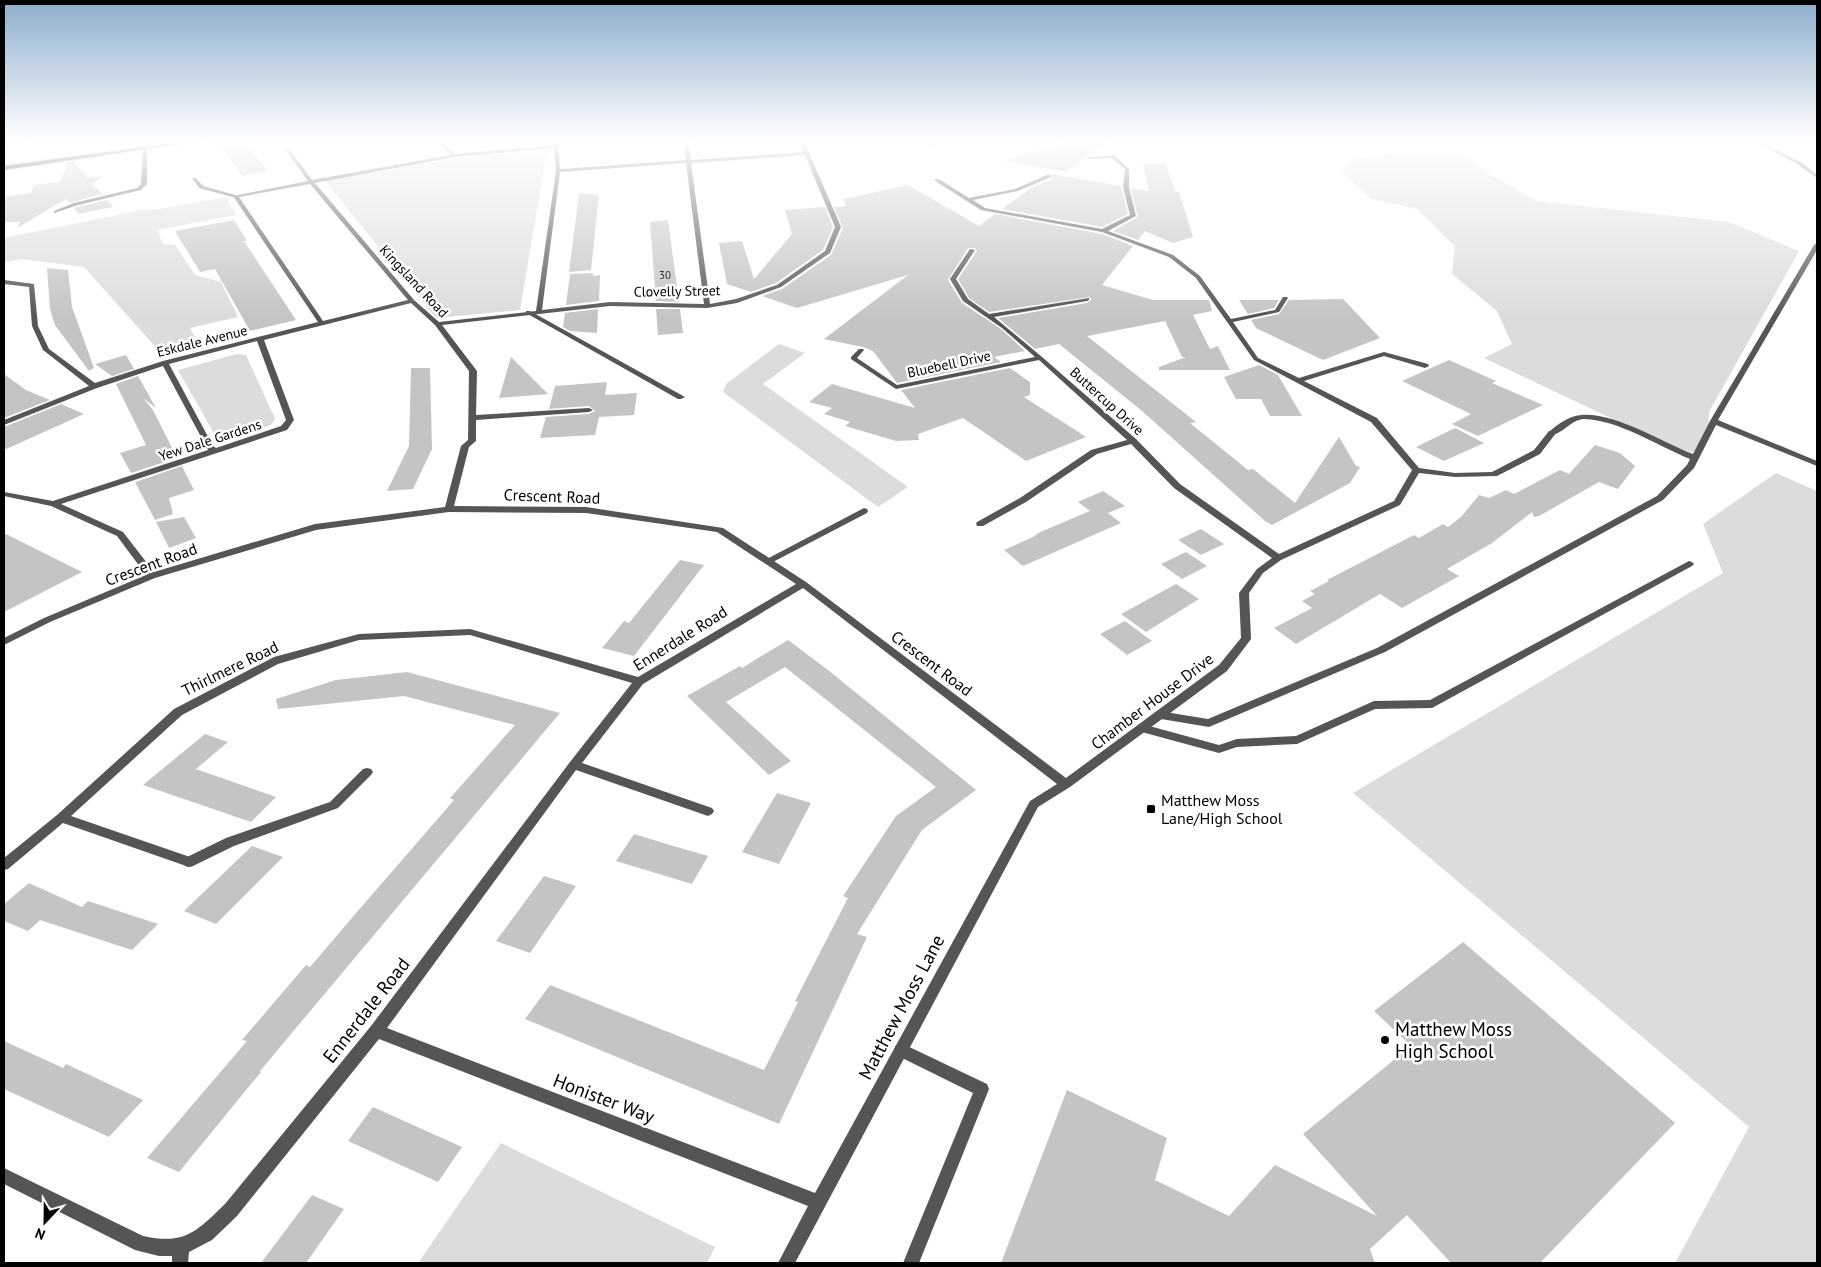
<svg xmlns="http://www.w3.org/2000/svg" width="1821" height="1267" font-family="'PT Sans',sans-serif">
	<style>
		.green { fill: #dcdcdc }
		.building { fill: #c4c4c4 }
		.lines { fill: none; stroke-linecap: round; stroke-linejoin: round }
		.primary-casing { stroke: #dbdbdb; stroke-width: 3 }
		.service { fill: #555; fill-rule: evenodd }
		.minor { fill: #555; fill-rule: evenodd }
		.primary { fill: #000; fill-rule: evenodd }
		.poi-dot { fill: #000; stroke: #fff; stroke-width: 2 }
		.labels { text-anchor: middle; dominant-baseline: central; stroke-width: 5; stroke-linejoin: round; paint-order: stroke }
		.far-number-label { font-size: 11px; fill: #313131 }
		.far-street-label { font-size: 14px; fill: #000; stroke: #fff }
		.street-label { font-size: 16px; fill: #000; stroke: #fff }
		.poi-label { font-size: 16px; fill: #000; stroke: #fff; text-anchor: start }
		.near-street-label { font-size: 19px; fill: #000; stroke: #fff }
		.near-poi-label { font-size: 19px; fill: #000; stroke: #fff; text-anchor: start }
	</style>
	<rect width="100%" height="100%" fill="#fff"/>
	<path class="green" d="M547 151 520 310 436 318 325 181 456 158Z
		M1412 151H1460L1483 170 1536 201 1729 222 1799 251 1709 412 1708 433 1693 453 1672 447 1484 358 1512 344 1497 311 1452 274 1455 246 1417 209 1371 199 1340 171 1353 158Z
		M226 197 236 215 157 230 163 244 175 245 195 275 221 282 238 317 190 328 197 343 161 353 84 267 22 259 4 262V238L142 210 161 209Z
		M779 344 805 353 763 384 908 487 878 507 723 392 726 384Z
		M237 354 246 355 275 419 271 425 225 439 216 437 178 370Z
		M1776 473 1817 491V1263H1675L1749 1127 1353 793 1723 573 1703 524Z
		M501 1143 715 1247 707 1263H418Z"/>
	<path class="building" d="M1071 141H1106L1067 172 1004 161Z
		M245 142 268 171 242 176 221 146Z
		M68 162H73L88 178 104 176 92 184 102 194 69 203 66 199 17 228 20 222H4V197L31 193 34 185 60 182Z
		M1143 164H1166L1175 191 1179 192 1193 237 1173 243 1145 231 1138 240 1113 231 1138 217 1131 188 1149 191Z
		M1052 174 1121 186 1128 214 1102 227 1002 209 1033 187 1052 179Z
		M908 185 979 226 995 214 1102 234 1133 246 1102 285 1153 300H1209L1212 311 1193 315 1210 349 1218 346 1230 370H1159V367L1186 357H1182L1165 321 1087 336 1196 422 1190 423 1248 470 1253 469 1295 503 1339 437 1356 466 1360 467 1350 483 1272 525 1265 521 1142 411 1059 344 1035 349 998 318 1087 303 1091 300 1090 297 989 312 969 298 958 279 977 251 975 248H968L948 280 962 303 1001 329 1025 351 994 357 1001 362 897 383 873 351 863 347 824 339 908 275 797 308 762 296 782 289 831 255 843 228 834 207 846 206 843 199Z
		M579 193 599 195 591 270 569 272Z
		M107 200 113 207 78 214 74 208Z
		M825 207 833 227 823 250 776 283 751 292 727 284 719 243 742 241 754 279 792 234 785 210Z
		M234 220 247 241H244L296 320 250 331 215 269 200 272 175 231Z
		M668 220 679 302 656 301 650 222Z
		M47 268 68 270 72 307 94 368 89 371 55 325 50 309Z
		M593 273V276L600 275 599 301 566 305 570 274Z
		M1343 299 1380 338 1323 360 1256 328 1251 320 1279 314 1289 300Z
		M1239 300H1279L1274 308 1248 314Z
		M598 309 597 333 570 331 563 327 565 313Z
		M656 309H680L683 333 658 335Z
		M126 355 134 369 112 376 95 364Z
		M511 357 548 394 499 398Z
		M1449 360 1496 381 1492 383 1543 405 1478 436 1452 424 1471 414 1402 381Z
		M1259 365 1278 375 1302 416H1270L1261 399H1236L1224 377Z
		M411 368H430L432 449 413 489 387 491 409 446Z
		M1010 368 1030 382V395L1024 397 1086 437 1026 461 963 418 918 434 919 440 896 441 845 426 850 422 824 414 832 408 809 402 832 384 915 408 901 390Z
		M4 374 26 390 50 400 4 418Z
		M138 376 156 408 143 398 153 410 177 458 131 473 120 453 146 445 116 384Z
		M607 382 605 395 637 393 634 415 599 417 595 435 540 438 546 417 589 414 595 411 589 406 549 409 555 386Z
		M61 404 84 414 4 450V427Z
		M1455 428 1484 443 1444 461 1416 447Z
		M1595 445 1620 453 1635 466 1618 489 1599 482 1539 516 1534 517 1532 512 1492 543 1447 569 1459 576 1402 608 1380 594 1296 644 1274 628 1312 608 1302 601 1315 594 1310 591 1329 581 1327 580 1414 535 1419 538 1443 524 1448 527 1462 516 1479 495 1489 498 1506 490 1514 494 1560 470 1569 474Z
		M182 466 194 490 169 498 173 514 155 520 135 482Z
		M1103 491 1125 506 1108 513 1121 523 1023 566 1004 550 1033 537 1038 533 1090 511 1078 502Z
		M184 517 196 538 169 548 156 522Z
		M1201 529 1224 544 1201 555 1178 540Z
		M4 533 82 572 4 612Z
		M1186 552 1207 566 1182 579 1161 564Z
		M680 560 704 565 634 656 602 648 624 621 629 623Z
		M1176 584 1199 599 1146 632 1121 614Z
		M1125 621 1152 641 1127 655 1100 634Z
		M788 640 828 670 976 790 922 830 857 934 867 937 779 1124 525 1019 550 985 764 1070 798 1002 795 1001 848 898 843 896 896 816 936 787 785 667 726 702 791 761 769 775 687 696 740 666 742 668Z
		M407 672 560 713 260 1071 261 1072 179 1172 147 1158 247 1041 242 1040 306 965 310 967 357 912 454 800 450 798 515 725 404 696 278 709 276 699 336 680Z
		M205 734 228 742 196 769 276 797 251 822 143 785Z
		M777 793 811 803 779 864 742 852Z
		M634 834 670 845 708 856 692 884 616 861Z
		M252 846 283 857 216 924 184 911Z
		M544 876 576 886 530 953 496 941Z
		M29 883 82 907 88 901 158 924 132 950 40 920 28 931 4 921V904Z
		M1463 942 1675 1123 1540 1263H1451L1407 1215 1370 1249 1375 1263H1001L1067 1090 1167 1138 1155 1180 1229 1216 1275 1165 1377 1216 1303 1134 1411 1046 1374 1011Z
		M4 1041 63 1068 66 1064 143 1100 109 1137 4 1089Z
		M373 1107 462 1147 438 1182 348 1141Z
		M312 1195 344 1209 306 1263H261Z"/>
	<g class="lines">
		<defs>
			<path id="primary" d="M187 141H200L4 170V166Z"/>
		</defs>
		<use href="#primary" class="primary-casing"/>
		<path class="service" d="M1754 141H1759L1801 162 1817 175V178L1797 164Z
			M143 148 147 149V184L141 190 78 205 54 213V211L74 203 137 188 141 184Z
			M192 178H196L203 186 239 196 236 198 199 188Z
			M1817 243V250L1718 420 1817 461V466L1716 425 1694 468 1663 500 1385 652 1209 727 1155 718 1154 715 1155 712 1159 711 1208 719 1377 648 1657 496 1687 465 1690 459C1658 446 1619 420 1584 419 1571 419 1562 436 1549 435L1548 433C1556 425 1569 416 1581 415 1615 412 1661 442 1693 454L1710 421 1814 245Z
			M526 311H530L685 397 681 399H678L526 313Z
			M864 508 867 509 868 511 867 513 771 563H765L763 561Z
			M1689 561 1692 562 1694 564 1692 566 1432 708 1375 709 1297 744 1237 747 1219 753 1138 731 1136 728 1138 725 1142 724 1219 745 1237 739 1296 736 1374 701 1430 700Z
			M367 768 371 769 373 772 371 775 338 808 234 846 193 866 189 867 185 866 183 862 185 858 226 838 330 802 363 769Z
			M901 1043 987 1084 989 1089 919 1263H903L973 1093 896 1055 894 1050 896 1045Z"/>
		<path class="minor" d="M19 141H29L4 145V143Z
			M437 141H441L455 154 554 145V141H558L560 169 686 160 684 141H688L691 160 804 152 800 141H804L841 227 830 253 781 287 737 303 707 308 610 306 442 325 477 371 476 415 589 408 593 410 589 412 476 420V441L469 447 454 506 586 507 723 528 806 582 1066 778 1219 665 1241 638 1239 593 1257 569 1272 558 1174 488 1131 444 1097 454 1026 502 983 526H977L976 524 977 522 1020 498 1091 450 1127 440 1039 360 896 389 851 359V357L859 349H863L864 350 857 358 897 385 1035 357 1002 328 963 301 950 279 970 249 975 250 956 279 968 299 989 314 1089 298V300L1087 301 994 317 1042 357 1136 439 1180 484 1279 554 1394 501 1412 470 1371 422 1254 360 1196 278 1169 257 1102 232 981 210 935 181V179H939L969 198 1015 189 1047 175H1051V177L1018 191 973 200 985 208 1102 229 1130 215 1123 187 1125 169 1111 158 1089 159 1087 158 1114 155 1129 169V187L1136 216 1108 231 1173 255 1200 276 1231 319 1275 310 1283 297H1287L1288 298 1279 312 1233 322 1258 358 1299 378 1384 352 1428 364 1429 366 1425 368 1384 356 1304 381 1377 418 1419 468 1455 473 1492 472 1534 450 1549 431H1555L1556 433 1540 454 1497 476 1455 477 1419 473 1400 505 1281 560 1263 573 1249 593 1251 639 1227 671 1070 787 1038 807 795 1263H778L808 1206 379 1039 237 1216 212 1240 189 1252 188 1263H172V1256H159L135 1250 4 1184V1168L143 1236C185 1245 196 1232 225 1204L371 1026 570 762 632 683 470 635 359 640 278 664 182 715 71 816 193 858 195 862 193 866 189 867 63 823 8 869 4 870V858L57 815 174 709 274 657 359 634 470 629 638 677 796 584 717 532 586 513 449 512 316 530 155 578 50 622 4 645V638L44 618 146 575 117 536 51 506 4 496V492L53 501 208 450 163 366 97 388 4 425V420L89 386 43 350 32 326 29 287 4 284V280L34 284 38 326 49 349 95 383 163 361 318 322 233 196 308 181 285 149H289L312 180 451 155ZM554 148 556 171 536 311 439 322 414 300 315 183 454 157ZM805 155 835 227 825 251 777 285 736 299 710 304 691 163ZM686 163 704 304 610 302 542 310 560 172ZM310 184 408 300 323 321 239 197ZM411 303 435 325 469 371 468 440 461 446 445 507 315 524 154 572 123 532 61 504 287 430 294 420 264 340ZM257 341 286 420 281 426 216 448 213 446 169 364ZM803 588 1057 784 1030 801 815 1193 387 1028 576 770 708 816 712 814 714 811 712 808 582 763 643 684Z
			M926 141H930L934 146 930 147Z"/>
		<use href="#primary" class="primary"/>
	</g>
	<linearGradient id="sky" x2="0" y2="1"><stop stop-color="#8cadcc"/><stop offset="0.44" stop-color="#fff"/><stop offset="1" stop-color="#fff" stop-opacity="0"/></linearGradient>
	<rect width="1821" height="318" fill="url(#sky)"/>
	<g class="poi-dot">
		<rect x="1146" y="804" width="10" height="10" rx="2.5"/>
		<circle cx="1385" cy="1040" r="5"/>
	</g>
	<g class="labels">
		<g class="far-number-label">
			<text x="665" y="275">30</text>
		</g>
		<g class="far-street-label">
			<text transform="translate(414 281) rotate(47)">Kingsland Road</text>
			<text transform="translate(677 291) rotate(-1)">Clovelly Street</text>
			<text transform="translate(202 341) rotate(-14)">Eskdale Avenue</text>
			<text transform="translate(949 364) rotate(-12)">Bluebell Drive</text>
			<text transform="translate(1107 401) rotate(42)">Buttercup Drive</text>
			<text transform="translate(210 440) rotate(-18)">Yew Dale Gardens</text>
		</g>
		<g class="street-label">
			<text transform="translate(552 496) rotate(2)">Crescent Road</text>
			<text transform="translate(151 564) rotate(-20)">Crescent Road</text>
			<text transform="translate(680 638) rotate(-32)">Ennerdale Road</text>
			<text transform="translate(932 663) rotate(37)">Crescent Road</text>
			<text transform="translate(230 668) rotate(-26)">Thirlmere Road</text>
			<text transform="translate(1152 701) rotate(-37)">Chamber House Drive</text>
		</g>
		<g class="poi-label">
			<text x="1161" y="800">Matthew Moss<tspan x="1161" dy="18">Lane/High School</tspan></text>
		</g>
		<g class="near-street-label">
			<text transform="translate(901 1007) rotate(-62)">Matthew Moss Lane</text>
			<text transform="translate(366 1010) rotate(-52)">Ennerdale Road</text>
			<text transform="translate(604 1098) rotate(21)">Honister Way</text>
		</g>
		<g class="near-poi-label">
			<text x="1395" y="1029">Matthew Moss<tspan x="1395" dy="22">High School</tspan></text>
		</g>
	</g>
	<rect width="1821" height="1267" fill="none" stroke="#000000" stroke-width="10"/>
	<g transform="translate(45 1222) rotate(202)" stroke="#ffffff" stroke-width="4" paint-order="stroke">
	<path d="M0-4L9 19L0 12L-9 19Z" fill="#000000"/>
	<text y="-8" font-size="14" font-weight="bold" text-anchor="middle" fill="#000000">N</text>
	</g>
</svg>
